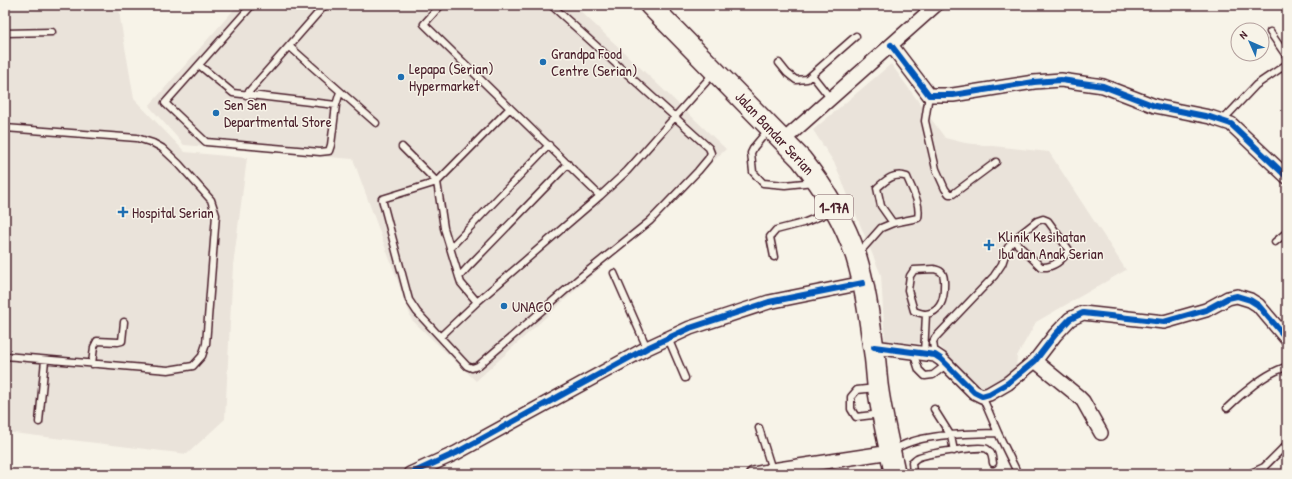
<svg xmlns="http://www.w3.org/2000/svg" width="1292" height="479" font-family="'Patrick Hand',sans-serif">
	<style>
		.built { fill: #eae3da }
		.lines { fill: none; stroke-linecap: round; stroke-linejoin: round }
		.service-casing { stroke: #4a1f2b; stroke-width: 9 }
		.minor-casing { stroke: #4a1f2b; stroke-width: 16 }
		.primary-casing { stroke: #4a1f2b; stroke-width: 23 }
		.service { stroke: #f7f3e8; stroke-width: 6 }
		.minor { stroke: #f7f3e8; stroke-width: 13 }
		.primary { stroke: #f7f3e8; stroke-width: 20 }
		.cycleway-casing { stroke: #f7f3e8; stroke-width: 8 }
		.cycleway { stroke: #0057b8; stroke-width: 6 }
		.poi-dot { fill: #1f6fb2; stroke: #f7f3e8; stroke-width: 1.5 }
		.labels { text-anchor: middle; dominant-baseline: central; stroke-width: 3; stroke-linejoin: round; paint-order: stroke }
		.shield { fill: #f7f3e8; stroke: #7e5f64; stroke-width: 1 }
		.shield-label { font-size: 14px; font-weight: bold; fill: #4a1f2b }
		.poi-label { font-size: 15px; fill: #4a1f2b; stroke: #f7f3e8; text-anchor: start }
		.street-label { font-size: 15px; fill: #4a1f2b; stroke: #f7f3e8 }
	</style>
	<rect width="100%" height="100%" fill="#f7f3e8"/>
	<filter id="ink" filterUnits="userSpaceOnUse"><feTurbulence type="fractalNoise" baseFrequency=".025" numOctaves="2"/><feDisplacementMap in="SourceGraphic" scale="8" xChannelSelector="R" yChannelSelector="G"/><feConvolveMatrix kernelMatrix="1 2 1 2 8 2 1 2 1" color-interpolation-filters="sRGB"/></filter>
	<g filter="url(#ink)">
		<path class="built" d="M5 5H119L120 18 134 99 185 152 247 158 233 266 225 419 187 454 5 432Z
			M238 5H574L726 149 648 224 476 381 412 320 353 159 184 145 149 106Z
			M891 64 945 138 965 143 1049 152 1126 270 1036 322 1017 356 1016 368 989 390 975 386 938 344 885 342 881 275 835 164 813 130Z"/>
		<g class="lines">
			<defs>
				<path id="service" d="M252 5 165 103 206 142 320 152 329 151 331 145 336 105 340 92
					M441 5 424 24 600 196
					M1270 32 1287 57
					M5 33 52 32
					M289 46 376 123
					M779 63 787 73 796 80 807 79 856 36
					M199 65 233 93 336 105
					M812 75 831 99
					M246 95 325 5
					M929 95 925 121 936 169 945 189 949 194H953L996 162
					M510 108 437 182 444 228 459 277 461 283 477 302 600 196 627 171 713 74
					M1223 120 1256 85 1287 64
					M5 128 137 138 153 143 162 148 179 164 211 200 216 215 206 344 202 356 193 366 168 370 5 356
					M769 129 754 147 751 153 753 172 763 183 785 185 814 182
					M402 147 437 182 382 199 409 300 417 312 467 366 472 368 478 366 583 275 650 221 698 171 708 159 711 153 709 148 551 5
					M1275 242 1287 232
					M450 248 549 145
					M858 254 881 228 893 223 918 218C921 203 912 190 907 177 894 172 886 180 877 188L881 206 893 223
					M774 257 770 237 776 230 803 223 833 211
					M934 269C937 270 940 270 942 273 945 277 944 284 944 288 944 300 940 312 926 314 922 314 917 312 914 311L908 290 910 276 914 270Z
					M614 273 647 348
					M459 277 468 267 568 164
					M440 337 477 302
					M668 338 685 378
					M913 352 919 370 925 376 933 375 946 365
					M924 354 926 314
					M935 355 933 342 935 338 994 276 1002 264 1007 249 1013 240 1037 221 1043 219 1048 221 1069 250C1063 260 1053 268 1041 267L1013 240
					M92 364 94 347 97 341 118 342 122 341 124 322
					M876 388 857 390 851 397V409L856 417 881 414
					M982 396 998 433 1018 474
					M1227 408C1240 395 1268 371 1287 367
					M934 409 951 436 954 451
					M39 422 45 360
					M759 428 772 470
					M893 451C915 433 969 434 998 433
					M913 474 912 462C914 461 915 459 917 458 924 454 981 445 987 449 992 452 992 457 993 463
					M1249 474 1264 467
					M1264 474V467L1287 444"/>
				<path id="minor" d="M891 45 929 95H953L1034 82 1061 80 1103 86 1155 106 1210 117 1231 124 1287 177
					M784 140 936 5
					M874 347 935 355 941 359 974 392 982 396 989 394 1008 383 1035 361 1055 335 1070 319 1083 313 1164 322 1206 310 1228 298 1237 296 1250 300 1258 305 1287 339
					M1035 361 1078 396 1083 401 1101 433
					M410 474 456 453 647 348 690 328 769 302 863 283
					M753 474 772 470 891 452"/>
				<path id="primary" d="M650 5 801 159C825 189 844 220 856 256 865 285 869 316 873 345 876 359 876 374 878 388 882 417 889 445 895 474"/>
			</defs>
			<use href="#service" class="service-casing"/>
			<use href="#minor" class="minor-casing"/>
			<use href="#primary" class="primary-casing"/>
			<use href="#service" class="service"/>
			<use href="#minor" class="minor"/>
			<use href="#primary" class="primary"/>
			<defs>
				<path id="cycleway" d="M891 45 929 95H953L1034 82 1061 80 1103 86 1155 106 1210 117 1231 124 1287 177
					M874 347 935 355 941 359 974 392 982 396 989 394 1008 383 1035 361 1055 335 1070 319 1083 313 1164 322 1206 310 1228 298 1237 296 1250 300 1258 305 1287 339
					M410 474 456 453 647 348 690 328 769 302 863 283"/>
			</defs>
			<use href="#cycleway" class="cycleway-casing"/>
			<use href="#cycleway" class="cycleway"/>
		</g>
	</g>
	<g class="poi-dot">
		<circle cx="543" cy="62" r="4"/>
		<circle cx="401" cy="77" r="4"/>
		<circle cx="216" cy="113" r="4"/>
		<path d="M121 206h4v4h4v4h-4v4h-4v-4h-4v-4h4z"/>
		<path d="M987 239h4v4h4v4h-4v4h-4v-4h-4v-4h4z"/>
		<circle cx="504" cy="306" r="4"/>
	</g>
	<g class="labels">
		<rect class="shield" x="815" y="195" width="38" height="24" rx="3"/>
		<g class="shield-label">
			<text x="834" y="207">1-17A</text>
		</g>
		<g class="poi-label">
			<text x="551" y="53">Grandpa Food<tspan x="551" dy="17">Centre (Serian)</tspan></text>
			<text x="409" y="68">Lepapa (Serian)<tspan x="409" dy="17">Hypermarket</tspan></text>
			<text x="224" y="104">Sen Sen<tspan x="224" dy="17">Departmental Store</tspan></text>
			<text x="132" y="212">Hospital Serian</text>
			<text x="998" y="236">Klinik Kesihatan<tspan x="998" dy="17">Ibu dan Anak Serian</tspan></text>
			<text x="512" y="306">UNACO</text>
		</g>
		<g class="street-label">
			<text transform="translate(775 133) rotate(47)">Jalan Bandar Serian</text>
		</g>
	</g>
	<rect width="1292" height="479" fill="none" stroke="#f7f3e8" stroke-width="20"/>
	<rect x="10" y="10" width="1272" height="459" fill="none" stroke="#4a1f2b" stroke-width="1.5" filter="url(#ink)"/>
	<g transform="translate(1250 42) rotate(315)"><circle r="19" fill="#f7f3e8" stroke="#b29e9c"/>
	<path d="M0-3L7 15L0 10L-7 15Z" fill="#1f6fb2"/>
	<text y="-6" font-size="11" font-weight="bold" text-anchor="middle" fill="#4a1f2b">N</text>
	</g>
</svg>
